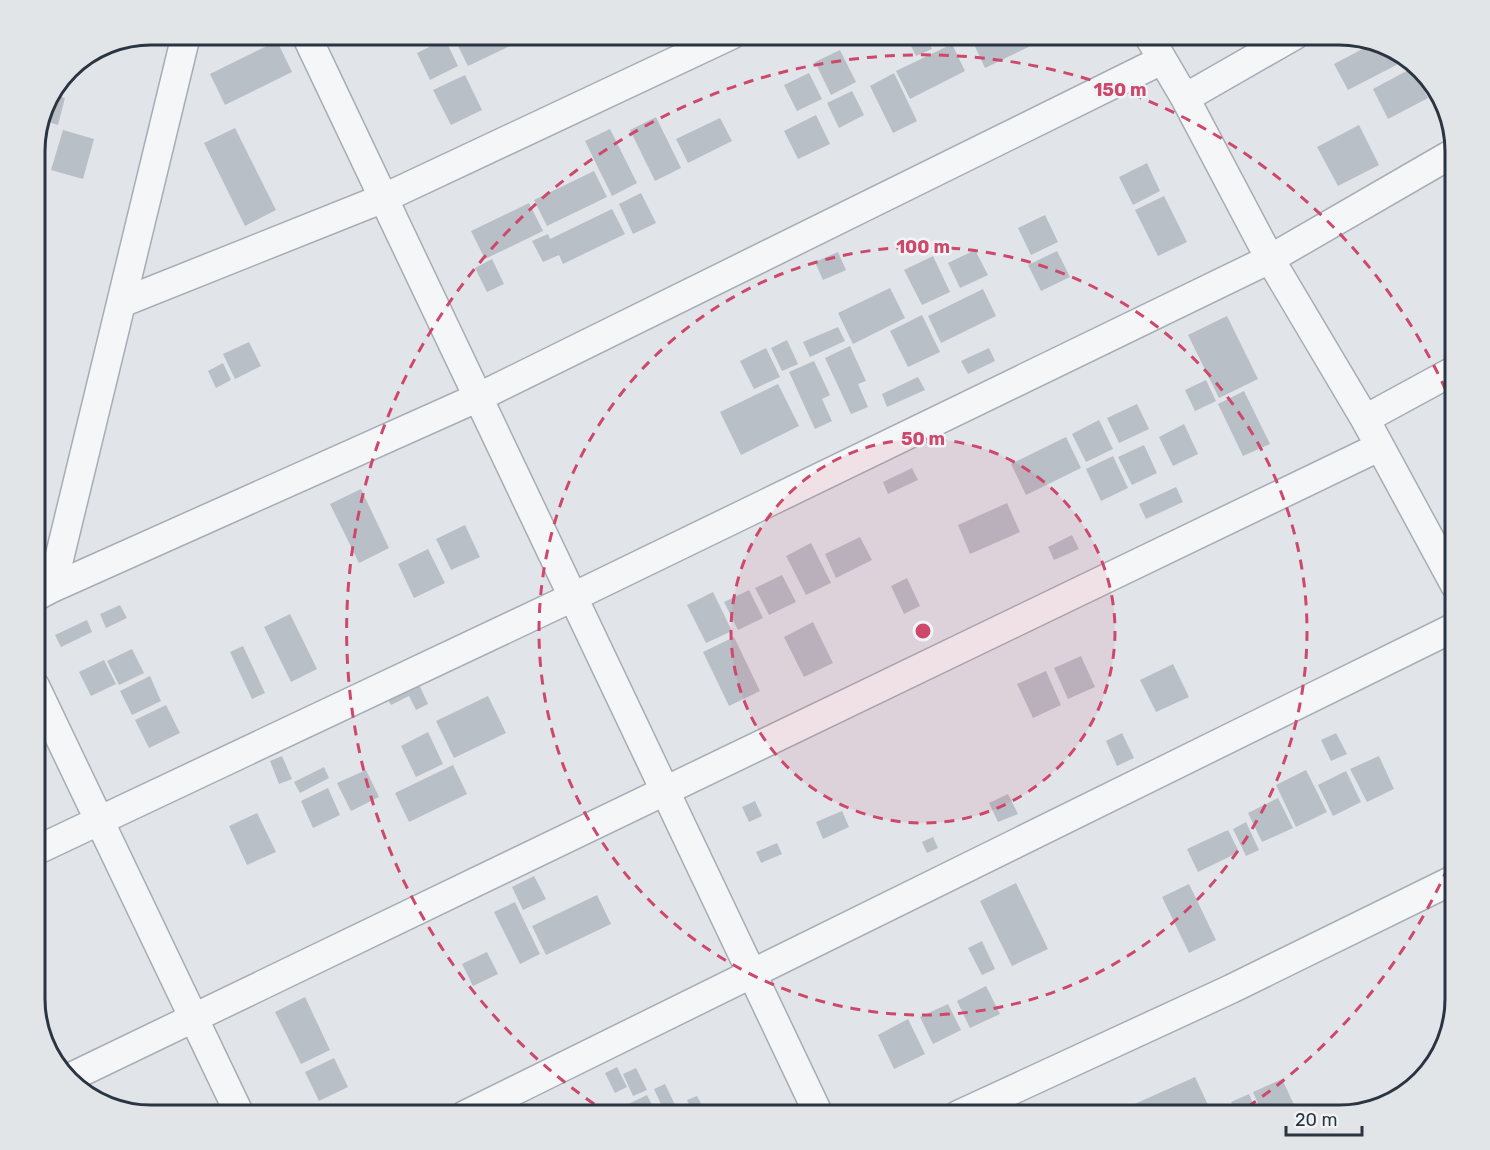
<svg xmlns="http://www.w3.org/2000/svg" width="1490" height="1150" font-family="Rubik,sans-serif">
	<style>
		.building { fill: #b8bfc6 }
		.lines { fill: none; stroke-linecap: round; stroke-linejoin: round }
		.minor-casing { stroke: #a6adb4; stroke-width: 31 }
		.minor { stroke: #f4f6f8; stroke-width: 28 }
		.ring { fill: none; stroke: #cd486a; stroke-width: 3; stroke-dasharray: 10 8 }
		.rim { fill: none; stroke: #2a3541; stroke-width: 3 }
		.centre { fill: #cd486a; stroke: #f1f4f7; stroke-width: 3 }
		.ring-label { font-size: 18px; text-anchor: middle; font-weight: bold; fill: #cd486a; stroke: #f1f4f7; stroke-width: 5; stroke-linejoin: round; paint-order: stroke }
	</style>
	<rect width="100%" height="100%" fill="#e1e5ea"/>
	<path class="building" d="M457 35H525L527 38 468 66 453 36Z
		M910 35H925L932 49 916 56 906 36Z
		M977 35H1041L1043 40 985 68 971 38Z
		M445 39 458 66 430 80 417 53Z
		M277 41 292 72 225 105 210 74Z
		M952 44 965 71 910 99 896 71Z
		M1370 45 1408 58V59L1348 90 1334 64Z
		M840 50 856 82 831 95 815 62Z
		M1412 68 1428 98 1388 119 1373 89Z
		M809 73 822 99 797 111 784 85Z
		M894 73 917 121 893 133 870 86Z
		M465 75 482 110 451 125 433 90Z
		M852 91 864 115 839 128 827 103Z
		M51 94 65 98 58 125 41 120 46 100Z
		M816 115 830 144 798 159 784 131Z
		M656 117 681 168 655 181 630 130Z
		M720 118 732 141 688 163 676 139Z
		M1359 125 1379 165 1338 186 1317 147Z
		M39 127 48 130 37 164 35 163V143Z
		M235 128 276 210 245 226 204 143Z
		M610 129 637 183 612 196 585 141Z
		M63 130 94 139 83 179 51 170Z
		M1147 163 1160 191 1133 205 1119 177Z
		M594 171 607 197 547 226 534 200Z
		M641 193 656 223 633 234 619 204Z
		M1164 196 1187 242 1158 256 1135 210Z
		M529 203 543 231 485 259 471 231Z
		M612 209 625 234 563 264 559 255 543 262 532 241 548 234 550 239Z
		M1045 215 1058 242 1031 255 1018 228Z
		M975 250 988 275 960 288 948 263Z
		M1057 251 1070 277 1041 291 1028 265Z
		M838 252 846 270 823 280 815 262Z
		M933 256 950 292 922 305 904 270Z
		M492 259 504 284 487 292 475 268Z
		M890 288 905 318 853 344 838 313Z
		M983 289 996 316 941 343 928 316Z
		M922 315 940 352 908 367 890 331Z
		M1227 316 1258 379 1219 398 1188 335Z
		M35 324 46 328 37 360H35Z
		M838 327 845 341 810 357 803 342Z
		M787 340 798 364 782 371 771 348Z
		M249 342 261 366 235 379 223 354Z
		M850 346 866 381 858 384 868 407 851 414 825 358Z
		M766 348 780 377 754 389 740 361Z
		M989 348 995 361 968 374 961 361Z
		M814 361 830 395 822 399 832 421 815 429 789 372Z
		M223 363 231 380 216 388 208 371Z
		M918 377 925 390 887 407 882 394Z
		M1206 380 1216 401 1195 411 1185 390Z
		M778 384 799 426 741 455 720 412Z
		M1244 391 1270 444 1243 456 1218 404Z
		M1137 404 1149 429 1119 443 1107 418Z
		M1099 420 1113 449 1086 462 1072 434Z
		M1184 424 1198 454 1173 466 1159 437Z
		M1066 437 1081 468 1026 495 1011 464Z
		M1144 445 1157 473 1132 485 1118 457Z
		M1113 456 1128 488 1101 501 1086 469Z
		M912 468 918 480 888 494 883 482Z
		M1176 487 1183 502 1146 519 1139 504Z
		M361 489 389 548 359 563 330 504Z
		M1007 503 1020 532 970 554 958 525Z
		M465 525 480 557 451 570 436 539Z
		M1072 535 1079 549 1054 560 1048 547Z
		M860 537 872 560 836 578 825 554Z
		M811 543 831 583 806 595 786 556Z
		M428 549 445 583 414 598 398 564Z
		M782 575 796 602 769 615 755 588Z
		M907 578 920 606 904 614 891 586Z
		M749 590 763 618 738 630 724 602Z
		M713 592 732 631 706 643 687 605Z
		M120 605 127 618 106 628 100 614Z
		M290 614 317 669 291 682 264 627Z
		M87 620 92 632 61 647 55 635Z
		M813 622 833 663 804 677 784 637Z
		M734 637 760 691 729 706 703 652Z
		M243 646 265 693 252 699 230 652Z
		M132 649 144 673 119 685 107 661Z
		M1081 656 1095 687 1068 699 1054 668Z
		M104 660 116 684 91 696 79 672Z
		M1173 664 1189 697 1156 712 1140 680Z
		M1046 671 1061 705 1033 718 1017 684Z
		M150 676 161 701 132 715 120 691Z
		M417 680 428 704 416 710 409 696 391 705 385 695Z
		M488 696 506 733 454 758 436 721Z
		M166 705 180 733 149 748 135 720Z
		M428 732 443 764 416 777 401 746Z
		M1122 733 1134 758 1117 766 1106 741Z
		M1336 733 1347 754 1331 761 1321 740Z
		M282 756 292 779 279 784 270 761Z
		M1379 756 1394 789 1367 802 1350 769Z
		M453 765 467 794 409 822 395 793Z
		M324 767 329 778 300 793 294 782Z
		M366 770 379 797 351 811 337 783Z
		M1306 770 1327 812 1296 827 1276 785Z
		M1346 771 1361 802 1333 816 1318 785Z
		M328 788 340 815 313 828 301 801Z
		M1008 794 1018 814 998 822 989 803Z
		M1278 798 1293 828 1262 842 1248 813Z
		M755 801 762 816 749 822 742 807Z
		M842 811 849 827 823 839 816 822Z
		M257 813 276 852 247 865 229 826Z
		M1246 822 1259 850 1246 856 1233 829Z
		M1228 830 1239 852 1198 872 1187 849Z
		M933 837 938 848 927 853 922 842Z
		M777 843 782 854 761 863 756 852Z
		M534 876 546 899 523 910 512 887Z
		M1016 883 1048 949 1012 966 980 901Z
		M1189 884 1216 940 1189 953 1162 897Z
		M597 895 611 924 546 955 532 926Z
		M515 902 540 954 520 964 494 912Z
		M982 941 995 969 982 975 968 948Z
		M487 952 498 974 473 986 462 964Z
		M986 986 1000 1014 970 1028 957 1001Z
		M305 997 330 1050 301 1064 275 1012Z
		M948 1004 961 1030 933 1044 920 1017Z
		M908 1019 925 1054 894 1069 878 1035Z
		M334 1058 348 1087 319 1101 305 1072Z
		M617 1067 627 1087 615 1093 605 1073Z
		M636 1068 647 1090 633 1096 623 1074Z
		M1195 1077 1208 1105 1186 1115H1134L1130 1106Z
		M1282 1079 1296 1109 1280 1115H1263L1253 1092Z
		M665 1084 677 1109 683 1105 689 1115H666L654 1089Z
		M1249 1094 1258 1115H1237L1231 1102Z
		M647 1095 657 1115H624L620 1108Z
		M697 1096 704 1109 694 1114 687 1100Z
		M1211 1105 1216 1115H1188Z
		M1121 1107 1124 1115H1102Z"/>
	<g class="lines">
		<defs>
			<path id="minor" d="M306 35 819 1115
				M1148 35 1185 98 1270 259 1365 419 1455 585
				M1185 98 1295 35
				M121 303 384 198 731 35
				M1365 419 1455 370
				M52 588 186 35
				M35 597 52 588 479 397 1162 60
				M35 686 240 1115
				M35 851 573 597 1270 259 1455 152
				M69 1078 1379 447
				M465 1115 1455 627
				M958 1115 1231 989 1455 879"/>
		</defs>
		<use href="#minor" class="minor-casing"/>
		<use href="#minor" class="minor"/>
	</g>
	<circle cx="923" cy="631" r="192" fill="#cd486a" fill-opacity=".12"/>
	<g class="ring">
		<circle cx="923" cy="631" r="192"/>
		<circle cx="923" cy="631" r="384"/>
		<path d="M1455 851A576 576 0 0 1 1237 1114M609 1114A576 576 0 1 1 1455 411"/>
	</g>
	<path d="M0 0H1490V1150H0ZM151 45H1339A106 106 0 0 1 1445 151V999A106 106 0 0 1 1339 1105H151A106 106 0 0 1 45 999V151A106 106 0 0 1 151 45Z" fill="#e1e5e8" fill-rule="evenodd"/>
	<path class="rim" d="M151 45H1339A106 106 0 0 1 1445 151V999A106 106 0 0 1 1339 1105H151A106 106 0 0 1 45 999V151A106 106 0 0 1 151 45Z"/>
	<circle cx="923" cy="631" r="9" class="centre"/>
	<g class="ring-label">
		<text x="1120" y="96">150 m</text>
		<text x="923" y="253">100 m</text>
		<text x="923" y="445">50 m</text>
	</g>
	<path d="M1286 1126v9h76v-9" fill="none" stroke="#2a3541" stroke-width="3"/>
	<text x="1295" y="1126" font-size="18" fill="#2a3541" stroke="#f1f4f7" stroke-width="4.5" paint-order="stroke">20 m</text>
</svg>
